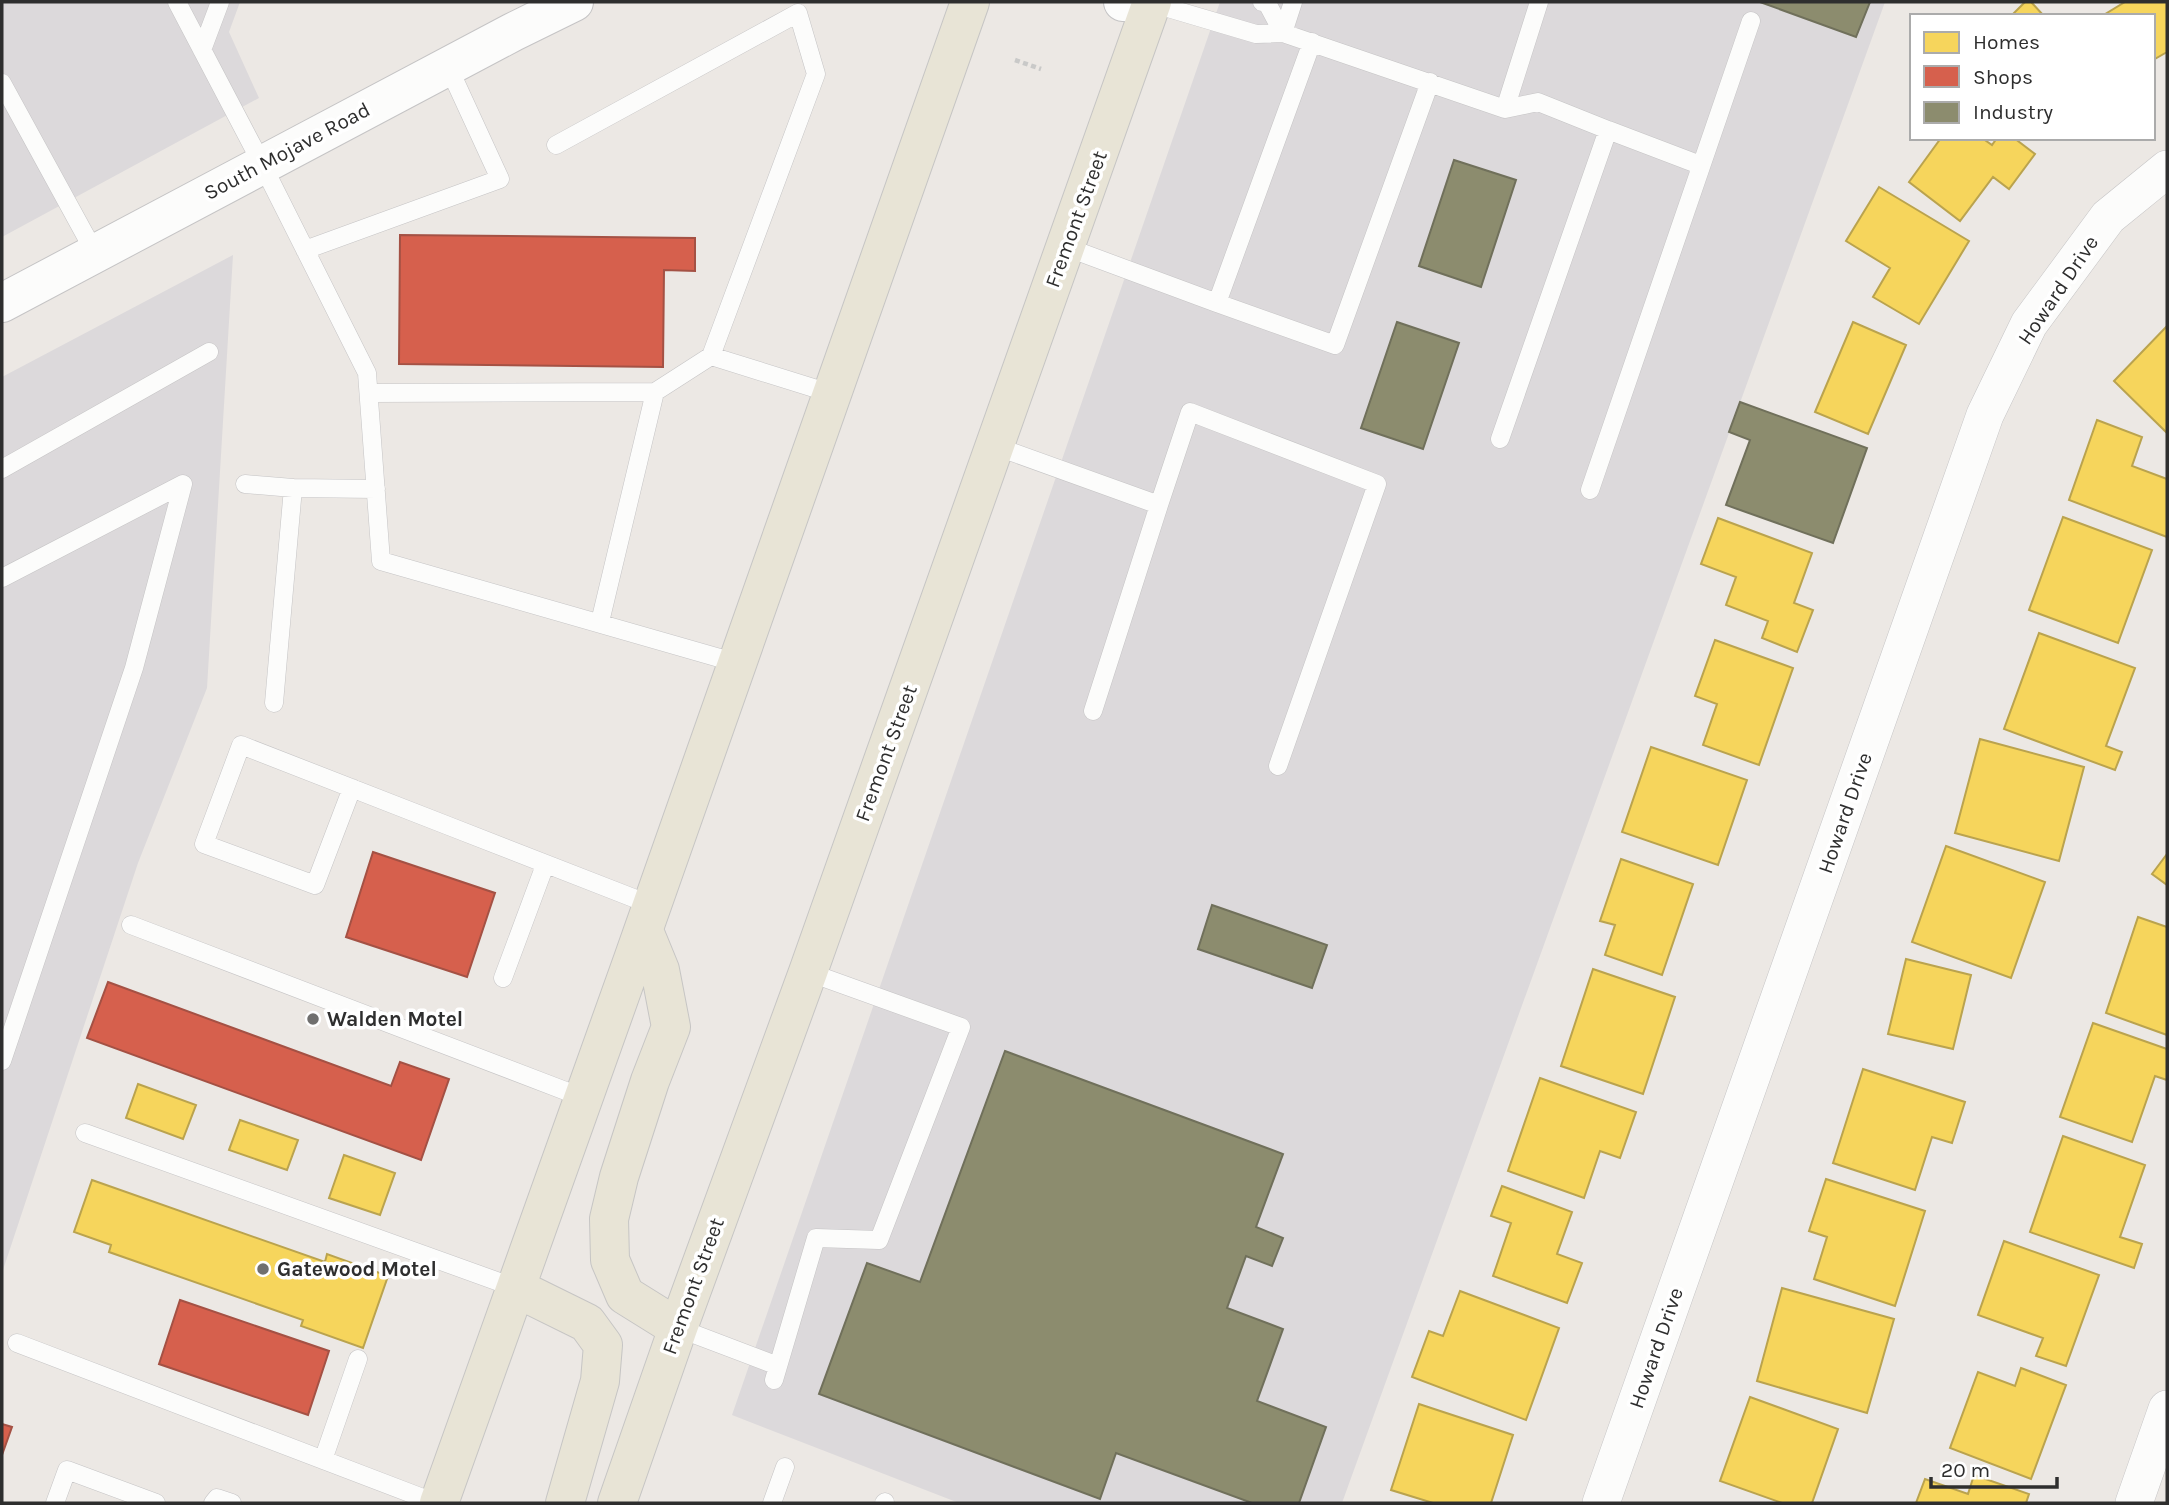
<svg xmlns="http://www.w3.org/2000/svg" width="2169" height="1505" font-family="Karla,sans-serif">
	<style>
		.industrial { fill: #dcd9db }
		.homes { fill: #f6d55c; stroke: #baa34e; stroke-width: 2 }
		.shops { fill: #d6604d; stroke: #a45144; stroke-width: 2 }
		.industry { fill: #8c8c6e; stroke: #70705b; stroke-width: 2 }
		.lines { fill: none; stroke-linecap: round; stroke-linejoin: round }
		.lane-casing { stroke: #c5c4c5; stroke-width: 19 }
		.street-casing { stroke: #c5c4c5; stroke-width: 38 }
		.secondary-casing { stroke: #c5c4c5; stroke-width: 40 }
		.primary-casing { stroke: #c6c5c4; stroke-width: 40 }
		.path { stroke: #c9c9c8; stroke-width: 4.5; stroke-dasharray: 5 3.5; stroke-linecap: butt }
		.lane { stroke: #fcfcfb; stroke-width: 18 }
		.street { stroke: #fcfcfb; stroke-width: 37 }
		.secondary { stroke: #fcfcfb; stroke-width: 38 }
		.primary { stroke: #e8e4d6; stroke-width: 38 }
		.poi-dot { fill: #706f6e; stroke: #fff; stroke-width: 2.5 }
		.labels { text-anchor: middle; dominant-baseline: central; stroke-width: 7; stroke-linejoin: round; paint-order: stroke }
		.street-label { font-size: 21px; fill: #2e2e2e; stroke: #fff }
		.poi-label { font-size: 21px; font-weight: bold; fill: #2e2e2e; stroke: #fff; text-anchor: start }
	</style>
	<rect width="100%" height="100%" fill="#ece8e4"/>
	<path class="industrial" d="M2 2H240L229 32 259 98 2 237Z
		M1220 2H1885L1342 1503H959L732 1415Z
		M233 255 207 688 138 863 2 1273V377Z"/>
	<path class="homes" d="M2025 2H2031L2044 16H2011Z
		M2125 2H2167V52L2153 60V16H2102Z
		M1941 138H1982L1992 145 1997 138H2014L2035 154 2009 189 1993 177 1960 221 1909 182Z
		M1879 187 1969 241 1919 324 1873 297 1890 268 1846 241Z
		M1853 322 1906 345 1868 434 1815 412Z
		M2167 326V431L2166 432 2114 381Z
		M2097 420 2142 437 2132 466 2167 479V537L2069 500Z
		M2063 517 2152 550 2118 643 2029 610Z
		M1718 518 1812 553 1794 603 1813 610 1797 652 1762 638 1768 621 1726 605 1736 577 1701 564Z
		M2039 633 2135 668 2106 746 2122 752 2115 770 2004 729Z
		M1715 640 1793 668 1759 765 1703 745 1717 704 1695 696Z
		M1980 739 2084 767 2059 861 1955 833Z
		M1651 747 1747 780 1718 865 1622 832Z
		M1946 846 2045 882 2011 978 1912 942Z
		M2167 854V885L2152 874Z
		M1621 859 1693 884 1662 975 1605 955 1615 925 1600 921Z
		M2138 917 2167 927V1035L2106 1013Z
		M1906 959 1971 975 1953 1049 1888 1034Z
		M1593 969 1675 997 1643 1094 1561 1066Z
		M2093 1023 2167 1049V1080L2155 1076 2132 1142 2060 1117Z
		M1863 1069 1965 1102 1952 1143 1932 1137 1915 1190 1833 1163Z
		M1540 1078 1636 1112 1620 1158 1600 1151 1584 1198 1508 1171Z
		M138 1084 196 1105 183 1139 126 1118Z
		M240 1120 298 1140 287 1170 229 1150Z
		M2063 1136 2145 1165 2120 1237 2142 1244 2134 1268 2030 1232Z
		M344 1155 395 1173 380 1215 329 1198Z
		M1826 1179 1925 1211 1895 1306 1814 1279 1827 1237 1809 1231Z
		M92 1180 325 1262 327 1254 388 1276 363 1348 301 1326 303 1320 109 1252 111 1245 74 1232Z
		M1502 1186 1572 1212 1557 1254 1582 1263 1567 1303 1493 1276 1511 1223 1491 1216Z
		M2004 1241 2099 1275 2066 1366 2036 1356 2043 1338 1978 1315Z
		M1782 1288 1894 1319 1867 1413 1757 1381Z
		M1460 1291 1559 1328 1526 1420 1412 1377 1429 1331 1443 1336Z
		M2021 1368 2066 1385 2031 1479 1950 1448 1978 1372 2015 1386Z
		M1750 1397 1838 1429 1812 1503H1782L1720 1481Z
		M1419 1404 1513 1435 1491 1503H1433L1391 1490Z
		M1974 1475 2029 1494 2026 1503H1916L1925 1479 1968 1494Z"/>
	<path class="shops" d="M400 235 695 238V271L664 270 663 367 399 364Z
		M373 852 495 893 467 977 346 937Z
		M108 982 391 1086 400 1062 449 1079 421 1160 87 1038Z
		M180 1300 329 1351 308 1415 159 1364Z
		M2 1424 12 1427 2 1455Z"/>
	<path class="industry" d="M1760 2H1870L1856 37Z
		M1454 160 1516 180 1481 287 1419 266Z
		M1397 322 1459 343 1423 449 1361 428Z
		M1740 402 1867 448 1833 543 1726 505 1750 440 1729 432Z
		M1212 905 1327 945 1312 988 1198 949Z
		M1005 1051 1283 1154 1256 1227 1283 1238 1272 1266 1246 1256 1227 1308 1283 1329 1257 1401 1326 1427 1299 1503H1252L1116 1453 1100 1499 819 1394 867 1263 920 1282Z"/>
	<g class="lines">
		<defs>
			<path id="lane" d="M177 2 262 164 367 373 381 561 737 663
				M1262 2 1267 3 1283 33
				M1151 3 1256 34 1283 33 1505 109 1538 102 1608 130 1500 439
				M1283 33 1293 2
				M1312 42 1217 303 1335 345 1430 82
				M202 50 220 2
				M2 83 95 253
				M1505 109 1539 2
				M1608 130 1700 165
				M556 145 798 13 816 74 711 356 833 394
				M1066 247 1217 303
				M305 250 500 179 448 66
				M369 393 655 392 711 356
				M995 446 1159 505 1093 711
				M2 469 209 352
				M245 484 293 488 376 489
				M1590 490 1751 21
				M1159 505 1190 412 1377 484 1278 766
				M2 578 183 484 134 668 2 1061
				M600 622 655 392
				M274 703 293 488
				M352 788 315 885 204 844 241 745C379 798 516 853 654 906
				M131 925 584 1098
				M503 978 545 865
				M85 1133 516 1288
				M678 1328 778 1366
				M17 1343 436 1503
				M774 1380 816 1238 879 1240 961 1027 808 972
				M323 1460 358 1359
				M55 1503 67 1470 156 1503
				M213 1503 217 1498 232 1503
				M772 1503 785 1467
				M884 1503 885 1502"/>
			<path id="street" d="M1601 1503 1985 415 2029 324 2108 217 2167 169
				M2134 1503 2167 1409"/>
			<path id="secondary" d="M1123 2 1151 3
				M2 303 513 32 574 2"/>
			<path id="primary" d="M644 931 660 970 671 1027 650 1081 619 1177 609 1219 610 1260 625 1295 678 1328
				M516 1288 587 1323 603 1345 600 1381 565 1503
				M439 1503C617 1003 797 504 970 2
				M617 1503 678 1328 808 972 1152 2"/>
		</defs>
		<use href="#lane" class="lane-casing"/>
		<use href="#street" class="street-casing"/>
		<use href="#secondary" class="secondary-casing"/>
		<use href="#primary" class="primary-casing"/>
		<path class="path" d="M1015 60 1041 69"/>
		<use href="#lane" class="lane"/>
		<use href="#street" class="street"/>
		<use href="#secondary" class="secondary"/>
		<use href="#primary" class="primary"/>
	</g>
	<g class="poi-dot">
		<circle cx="313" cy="1019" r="7"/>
		<circle cx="263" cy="1269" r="7"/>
	</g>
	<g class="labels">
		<g class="street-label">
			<text transform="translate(287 151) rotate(-28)">South Mojave Road</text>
			<text transform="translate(1076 219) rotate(-70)">Fremont Street</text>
			<text transform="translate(2058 290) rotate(-56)">Howard Drive</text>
			<text transform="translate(886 753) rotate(-70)">Fremont Street</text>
			<text transform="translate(1845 813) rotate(-71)">Howard Drive</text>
			<text transform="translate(693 1286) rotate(-70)">Fremont Street</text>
			<text transform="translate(1656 1348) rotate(-71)">Howard Drive</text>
		</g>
		<g class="poi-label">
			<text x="327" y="1019">Walden Motel</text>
			<text x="277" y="1269">Gatewood Motel</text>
		</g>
	</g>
	<rect width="2169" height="1505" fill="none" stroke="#2e2e2e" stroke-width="7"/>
	<rect x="1910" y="14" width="245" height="126" fill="#ffffff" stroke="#ababab" stroke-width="2"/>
	<rect x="1924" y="32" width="35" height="21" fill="#f6d55c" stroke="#ababab" stroke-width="2"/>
	<text x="1973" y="49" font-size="21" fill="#2e2e2e">Homes</text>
	<rect x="1924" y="66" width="35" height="21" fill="#d6604d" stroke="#ababab" stroke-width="2"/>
	<text x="1973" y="84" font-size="21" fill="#2e2e2e">Shops</text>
	<rect x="1924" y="102" width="35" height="21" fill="#8c8c6e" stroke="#ababab" stroke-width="2"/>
	<text x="1973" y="119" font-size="21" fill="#2e2e2e">Industry</text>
	<path d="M1931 1477v10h126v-10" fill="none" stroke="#2e2e2e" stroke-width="3.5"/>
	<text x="1941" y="1477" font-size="21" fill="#2e2e2e" stroke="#ffffff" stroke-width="5" paint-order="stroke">20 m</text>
</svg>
